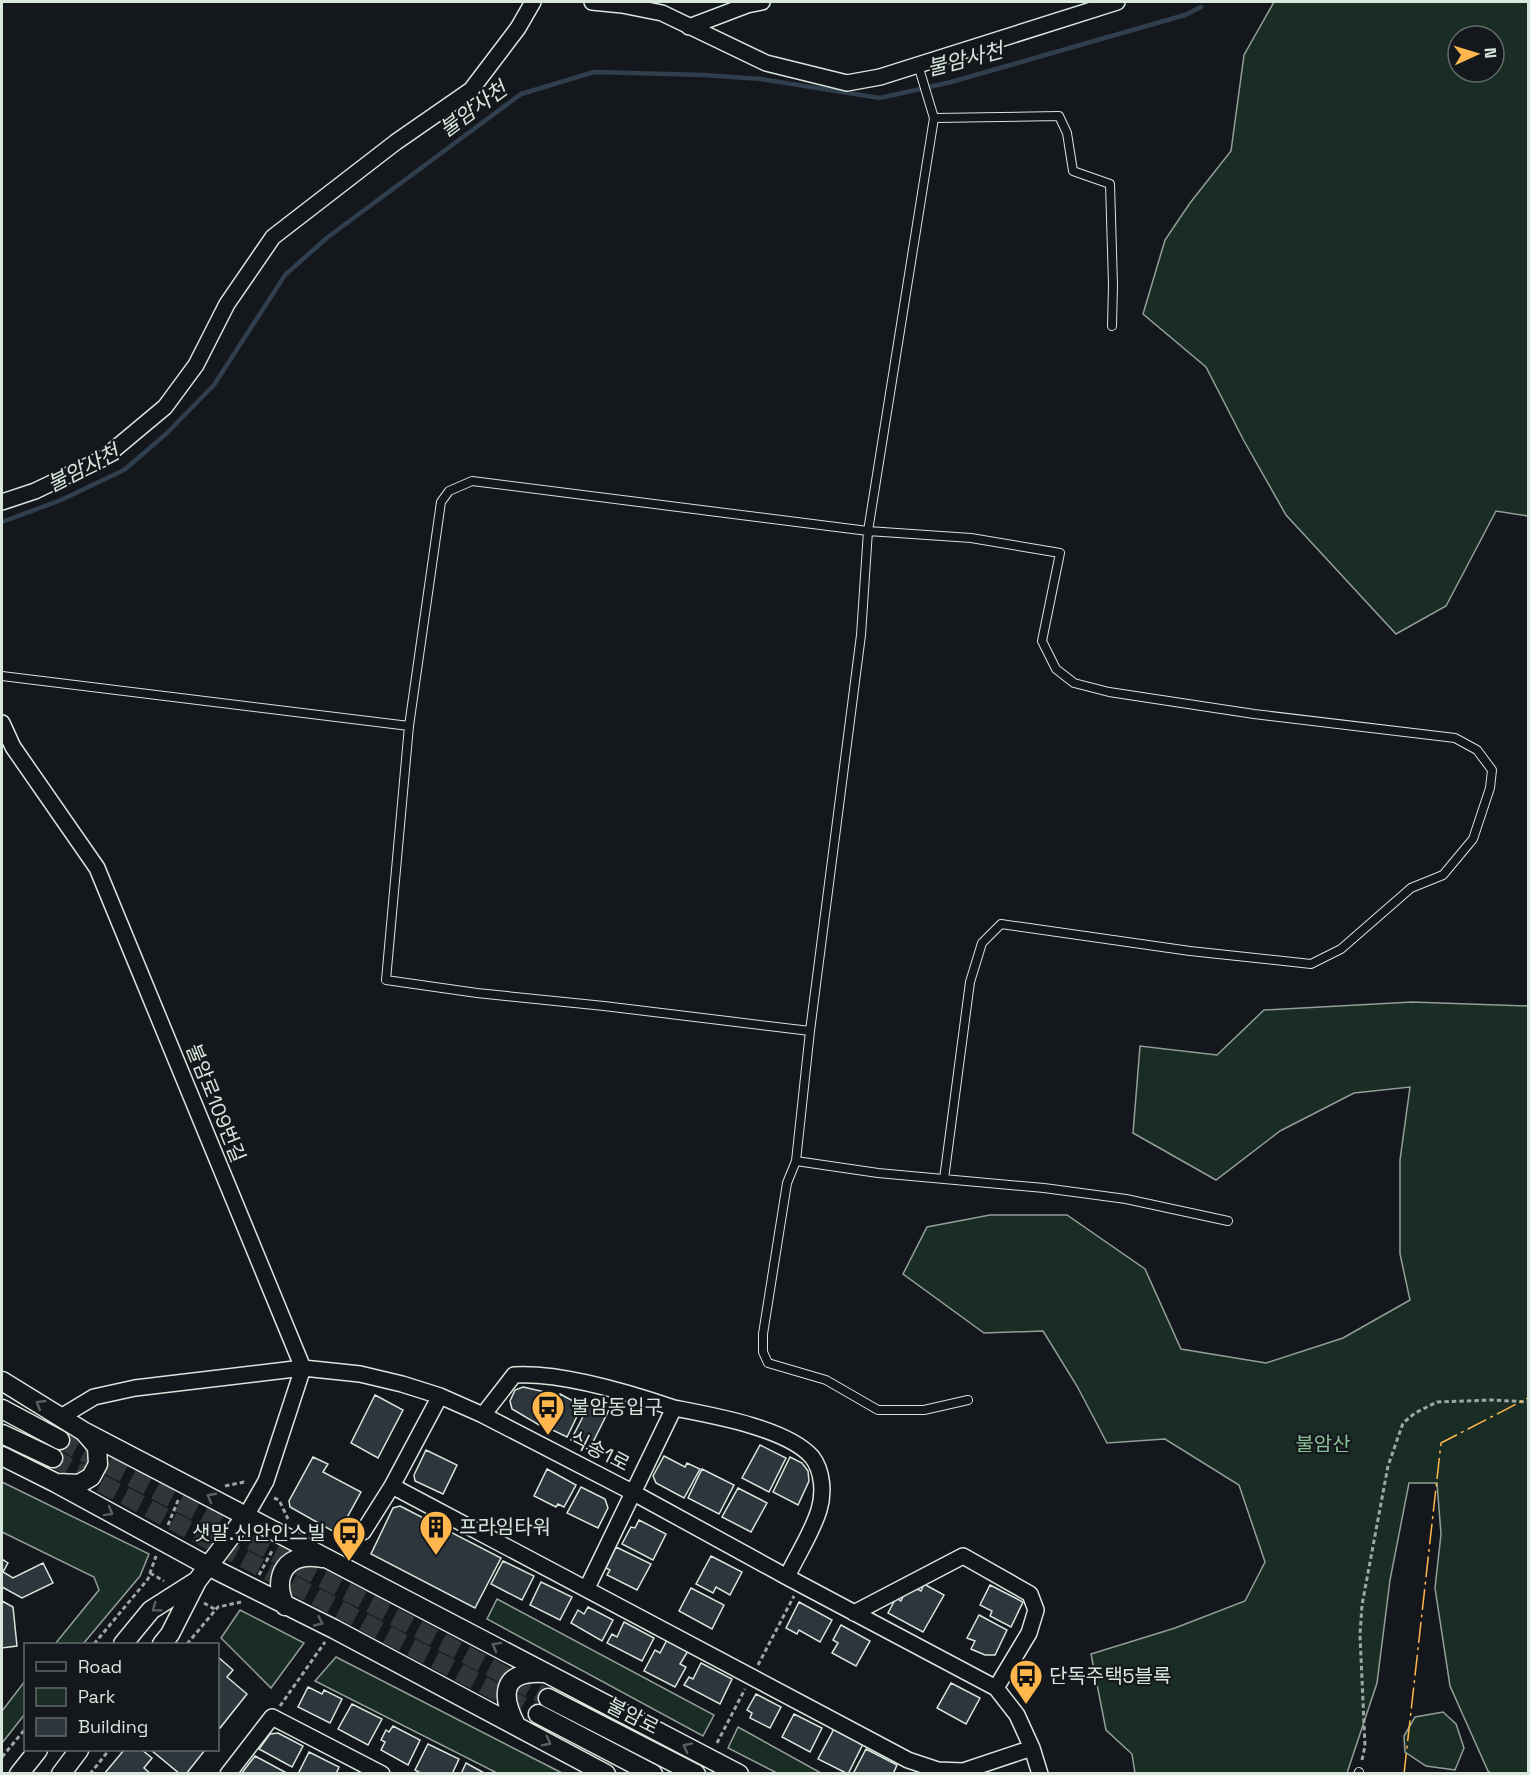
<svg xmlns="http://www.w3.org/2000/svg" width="1530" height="1775" font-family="'Space Grotesk','Noto Sans KR',sans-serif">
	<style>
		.green { fill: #1a2d24; stroke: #939e99; stroke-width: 1.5; fill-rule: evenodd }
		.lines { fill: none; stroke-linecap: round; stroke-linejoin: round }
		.stream { stroke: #2f3f4d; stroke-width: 4.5 }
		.building { fill: #2c363c; stroke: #d8e6dc; stroke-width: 1.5 }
		.tertiary-tunnel { stroke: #313739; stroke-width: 18; stroke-dasharray: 18 9; stroke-linecap: butt }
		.service-casing { stroke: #d8e6dc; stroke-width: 10 }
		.minor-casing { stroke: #d8e6dc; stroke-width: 18 }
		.tertiary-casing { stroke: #d8e6dc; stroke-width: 21 }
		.path { stroke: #9da8a2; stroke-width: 3; stroke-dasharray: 4.5 3; stroke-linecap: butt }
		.service { stroke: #14181c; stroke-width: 8 }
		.minor { stroke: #14181c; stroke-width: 15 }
		.tertiary { stroke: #14181c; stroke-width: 18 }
		.power { stroke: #ffb74d; stroke-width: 1.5; stroke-dasharray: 21 4.5 3 4.5; stroke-linecap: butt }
		.oneway { stroke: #59605f }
		.labels { text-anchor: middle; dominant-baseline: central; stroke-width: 4.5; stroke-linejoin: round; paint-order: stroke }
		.street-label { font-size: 20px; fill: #d8e6dc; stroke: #14181c }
		.poi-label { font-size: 20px; fill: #d8e6dc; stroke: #14181c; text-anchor: start }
		.park-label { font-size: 20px; fill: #8ac095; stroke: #14181c }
		.water-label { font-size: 21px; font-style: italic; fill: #d8e6dc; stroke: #14181c }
	</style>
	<rect width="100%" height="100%" fill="#14181c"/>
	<path class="green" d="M1274 2H1528V516L1496 511 1446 606 1396 634 1286 515 1244 441 1206 367 1143 314 1165 240 1190 203 1231 151 1244 55ZM1458 36H1494V72H1458Z
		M1412 1002 1528 1006V1773H1491L1488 1771 1450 1686 1435 1588 1441 1534 1437 1483H1409L1390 1580 1377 1683 1347 1773H1135L1132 1754 1106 1730 1091 1654 1175 1628 1245 1601 1265 1562 1239 1485 1165 1439 1107 1443 1077 1386 1043 1331 984 1333 903 1274 927 1227 990 1215H1067L1145 1269 1181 1349 1266 1363 1343 1338 1410 1300 1400 1254V1160L1410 1087 1354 1093 1280 1131 1216 1180 1133 1133 1140 1046 1217 1055 1264 1010Z
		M2 1482 149 1554 140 1576 83 1644H55L99 1590 94 1577 2 1532Z
		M497 1599 714 1715 703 1736 487 1619Z
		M240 1610 304 1643 271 1688 221 1638Z
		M336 1657 562 1773H497L315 1681Z
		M25 1681V1714L2 1743V1711Z
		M1443 1712 1456 1724 1464 1748 1455 1770 1426 1766 1405 1752 1404 1736 1415 1717Z
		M738 1727 821 1773H777L728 1748Z"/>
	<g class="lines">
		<path class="stream" d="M2 522 61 500 124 470 166 434 214 385 285 275 328 237 521 94 594 72 704 75 761 79 880 98 951 82 1185 15 1201 7"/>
	</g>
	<path class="building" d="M523 1387 554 1394 539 1425 512 1409 510 1401 515 1390Z
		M560 1394 573 1401 575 1397 584 1402 567 1437 544 1426Z
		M375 1395 403 1410 378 1458 351 1443Z
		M592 1399 610 1408 589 1450 571 1440Z
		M760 1445 786 1458 769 1492 742 1478Z
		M426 1450 457 1465 443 1494 415 1481 414 1475Z
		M664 1456 685 1467 687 1463 700 1469 684 1498 656 1483 653 1476Z
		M313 1457 328 1464 323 1472 361 1492 338 1534 290 1507 289 1501Z
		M790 1457 802 1463 808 1471 809 1481 798 1505 773 1492Z
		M547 1469 576 1485 564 1507 558 1504 556 1507 534 1496Z
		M702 1469 734 1485 719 1514 688 1498Z
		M581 1487 605 1499 608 1508 598 1528 567 1513Z
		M738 1488 767 1503 751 1532 722 1517Z
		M400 1506 501 1558 475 1608 371 1554 393 1508Z
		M639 1520 666 1534 653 1560 622 1544 631 1527 635 1528Z
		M616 1547 651 1564 637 1590 607 1575 610 1570 606 1568Z
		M711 1556 742 1572 730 1595 716 1587 713 1593 696 1584Z
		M2 1559 8 1563 3 1572 13 1578 43 1563 53 1583 22 1598 2 1587Z
		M503 1561 534 1576 522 1600 491 1584Z
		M541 1582 572 1597 560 1620 530 1605Z
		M924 1584 944 1595 923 1632 888 1613 896 1598 901 1601 906 1590 910 1592 913 1587 921 1591Z
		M990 1585 1023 1602 1011 1627 990 1616 992 1611 980 1605Z
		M691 1588 724 1605 712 1629 679 1611Z
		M2 1601 13 1607 17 1646 2 1648Z
		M799 1602 832 1620 820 1642 799 1630 797 1634 786 1628Z
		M588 1607 613 1620 602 1641 571 1623 578 1610 584 1614Z
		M979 1615 1007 1630 995 1655H985L971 1649 975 1641 967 1638Z
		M624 1622 654 1638 642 1661 607 1643 612 1634 617 1637Z
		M841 1625 870 1641 856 1666 832 1653 838 1643 833 1640Z
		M667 1640 688 1651 680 1664 686 1667 675 1687 644 1671 655 1650 660 1653Z
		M218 1657 233 1670 227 1677 247 1694 220 1728 218 1726Z
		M701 1663 732 1679 720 1704 684 1685 689 1677 693 1679Z
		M951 1683 980 1698 966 1724 937 1708Z
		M308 1687 322 1694 324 1690 342 1699 330 1723 298 1707Z
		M756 1694 781 1707 770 1728 750 1718 752 1713 747 1710Z
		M352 1704 382 1719 368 1745 338 1729Z
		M794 1714 822 1728 810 1752 782 1737Z
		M393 1726 420 1740 408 1765 381 1750 385 1742 381 1740 386 1730 389 1732Z
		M835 1727 864 1742 848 1774 818 1759Z
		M278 1733 303 1746 292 1767 259 1749 270 1734Z
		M428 1744 459 1759 452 1774H422L415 1770Z
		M866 1749 897 1765 893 1774H853Z
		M124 1750H142L152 1758 144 1768 151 1774H104Z
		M151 1750H205L186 1774H180Z
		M309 1752 339 1767 336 1774H298Z
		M255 1756 285 1772 284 1774H241Z
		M466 1763 486 1774H461Z"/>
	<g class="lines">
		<path class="tertiary-tunnel" d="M60 1440 548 1698
			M53 1458 538 1714"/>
		<defs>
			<path id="service" d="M918 65 934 118 868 531 861 635 810 1031 796 1161 787 1183 763 1334V1352L768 1363 826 1380 878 1410H924L968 1400
				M934 118 1059 116 1067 133 1073 171 1110 184 1113 285 1112 326
				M2 676 409 726
				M810 1031 604 1006 477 993 386 980 409 726 441 502 449 491 472 481 868 531 971 538 1060 553 1042 641 1056 669 1074 683 1109 692 1254 714 1455 738 1477 750 1492 770 1490 788 1473 839 1443 875 1411 888 1341 949 1311 964 1190 951 1001 924 982 943 970 982 944 1179
				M796 1161 878 1173 1044 1188 1126 1199 1228 1221
				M1358 1774 1359 1772"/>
			<path id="minor" d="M592 2 622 5 662 13 766 63 847 83 880 77 1117 2
				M689 27 747 5 762 2
				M2 502 35 491 104 458 165 407 196 365 227 304 273 237 396 142 471 90 518 28 533 2
				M2 723 13 747 97 868 303 1368 266 1481 246 1516
				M674 1408C710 1415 787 1428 812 1457 823 1471 824 1494 819 1510 812 1533 797 1555 787 1577
				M483 1415 514 1375C560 1372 630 1393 674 1408L587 1588
				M61 1417 94 1397 135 1388 303 1368 360 1374 402 1384 440 1396 483 1415 632 1492 787 1577 996 1688 1017 1715 1032 1748 1040 1774
				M392 1486 908 1760 938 1770 963 1771 1032 1748
				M363 1532 392 1486 440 1396
				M854 1613 963 1556 1030 1594 1036 1610 1029 1633 996 1688
				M228 1774 272 1717 382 1774"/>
			<path id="tertiary" d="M2 1381 83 1431 739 1774
				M2 1409 60 1440
				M2 1434 53 1458
				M2 1456 56 1483 208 1566 334 1629 606 1774
				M57 1483 79 1484 91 1477 98 1464 97 1447 85 1433
				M285 1606C271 1574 288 1551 322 1558
				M123 1644 151 1610 195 1582
				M162 1644 170 1634 197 1581 246 1516
				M548 1698 696 1774
				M538 1714 653 1774
				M516 1725C500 1694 502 1671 543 1673
				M19 1774 38 1750
				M61 1774 79 1750"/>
		</defs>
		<use href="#service" class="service-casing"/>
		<use href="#minor" class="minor-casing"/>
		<use href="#tertiary" class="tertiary-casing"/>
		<path class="path" d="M225 1486 244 1482 247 1483
			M274 1498 279 1500 288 1519
			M168 1525 179 1498
			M150 1573 164 1581
			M259 1575 273 1549
			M204 1603 216 1610
			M94 1644 148 1579 156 1556
			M187 1644 218 1607 241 1602
			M758 1665 794 1596
			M280 1706 325 1642
			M717 1743 745 1689
			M2 1757 26 1728
			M1362 1760 1365 1746 1360 1635 1362 1605 1388 1466 1403 1423 1415 1413 1437 1402 1492 1400 1528 1402
			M90 1774 109 1750"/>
		<use href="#service" class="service"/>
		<use href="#minor" class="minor"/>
		<use href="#tertiary" class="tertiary"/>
		<path class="power" d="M1404 1774 1441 1443 1528 1398"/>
	</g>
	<defs><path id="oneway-chevron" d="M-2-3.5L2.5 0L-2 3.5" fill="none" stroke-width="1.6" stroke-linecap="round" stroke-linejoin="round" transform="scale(1.5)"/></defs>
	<g class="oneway">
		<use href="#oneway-chevron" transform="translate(40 1404) rotate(-149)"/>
		<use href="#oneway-chevron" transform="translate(211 1497) rotate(-152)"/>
		<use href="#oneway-chevron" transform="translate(109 1512) rotate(29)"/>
		<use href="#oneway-chevron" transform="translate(156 1608) rotate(143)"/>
		<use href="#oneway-chevron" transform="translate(319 1622) rotate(25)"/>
		<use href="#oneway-chevron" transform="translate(496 1646) rotate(-151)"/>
		<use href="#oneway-chevron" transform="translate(547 1742) rotate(28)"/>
		<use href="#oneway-chevron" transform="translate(687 1747) rotate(-153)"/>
	</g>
	<defs>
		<symbol id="bus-pin" viewBox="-11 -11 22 30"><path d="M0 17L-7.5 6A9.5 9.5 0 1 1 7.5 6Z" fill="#ffb74d" stroke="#14181c"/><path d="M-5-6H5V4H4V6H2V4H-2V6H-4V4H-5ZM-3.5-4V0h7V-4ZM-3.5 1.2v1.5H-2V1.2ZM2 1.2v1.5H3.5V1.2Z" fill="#111"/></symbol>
		<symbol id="building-pin" viewBox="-11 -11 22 30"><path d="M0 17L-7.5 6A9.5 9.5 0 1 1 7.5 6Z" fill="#ffb74d" stroke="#14181c"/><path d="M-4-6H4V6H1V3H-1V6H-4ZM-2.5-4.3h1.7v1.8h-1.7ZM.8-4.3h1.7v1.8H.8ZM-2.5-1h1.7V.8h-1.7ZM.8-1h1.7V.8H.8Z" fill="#111"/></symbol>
	</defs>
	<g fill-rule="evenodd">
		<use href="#bus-pin" x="529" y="1388" width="38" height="52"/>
		<use href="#building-pin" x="417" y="1508" width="38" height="52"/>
		<use href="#bus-pin" x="330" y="1514" width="38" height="52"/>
		<use href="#bus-pin" x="1007" y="1657" width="38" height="52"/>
	</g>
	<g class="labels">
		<g class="street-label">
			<text transform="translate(216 1103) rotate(68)">불암로109번길</text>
			<text transform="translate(600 1451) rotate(27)">식송1로</text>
			<text transform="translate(633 1716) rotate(27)">불암로</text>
		</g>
		<g class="poi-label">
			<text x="571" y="1407">불암동입구</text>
			<text x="459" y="1527">프라임타워</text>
			<text x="326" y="1533" text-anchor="end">샛말.신안인스빌</text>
			<text x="1049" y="1676">단독주택5블록</text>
		</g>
		<g class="park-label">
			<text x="1323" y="1444">불암산</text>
		</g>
		<g class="water-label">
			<text transform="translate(965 59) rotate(-14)">불암사천</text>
			<text transform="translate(473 109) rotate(-36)">불암사천</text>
			<text transform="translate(83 468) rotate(-27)">불암사천</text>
		</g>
	</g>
	<rect width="1530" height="1775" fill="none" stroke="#d8e6dc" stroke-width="6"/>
	<rect x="24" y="1643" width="195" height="108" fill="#14181c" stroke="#626a69" stroke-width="1.5"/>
	<rect x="36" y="1662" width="30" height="9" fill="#14181c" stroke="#626a69" stroke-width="1.5"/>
	<text x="78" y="1673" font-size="18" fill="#d8e6dc">Road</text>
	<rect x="36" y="1688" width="30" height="18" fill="#1a2d24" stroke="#626a69" stroke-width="1.5"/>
	<text x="78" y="1703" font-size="18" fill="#d8e6dc">Park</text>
	<rect x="36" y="1718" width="30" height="18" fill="#2c363c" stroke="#626a69" stroke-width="1.5"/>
	<text x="78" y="1733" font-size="18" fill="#d8e6dc">Building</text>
	<g transform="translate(1476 54) rotate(86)"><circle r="28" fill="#14181c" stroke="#626a69" stroke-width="1.5"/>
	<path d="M0-4.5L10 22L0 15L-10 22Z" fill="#ffb74d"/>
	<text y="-9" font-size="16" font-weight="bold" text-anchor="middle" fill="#d8e6dc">N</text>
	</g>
</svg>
